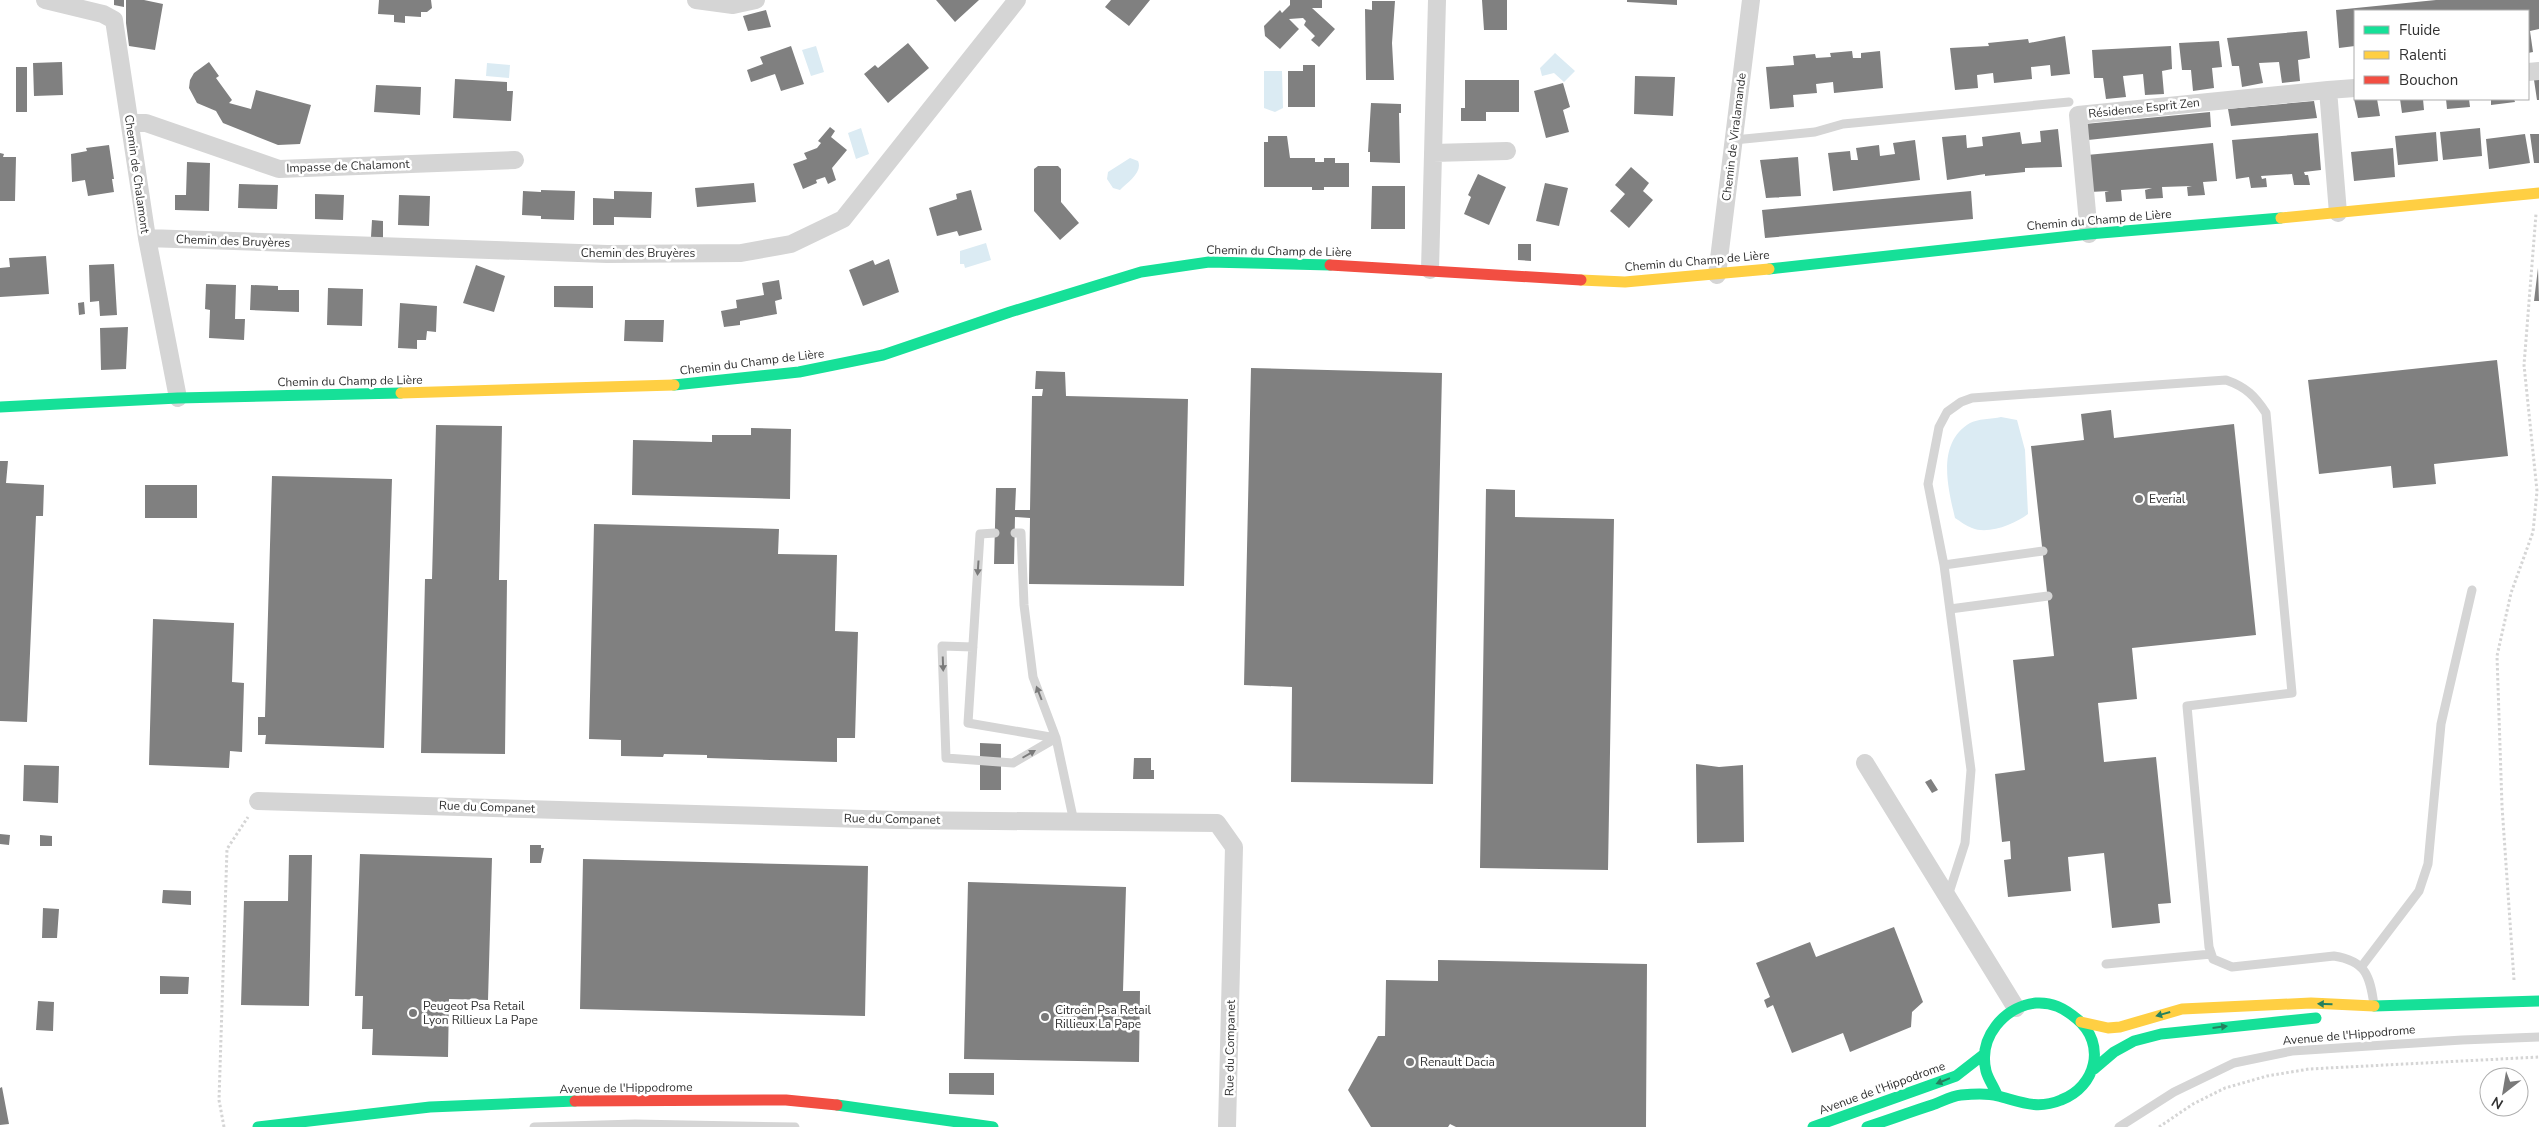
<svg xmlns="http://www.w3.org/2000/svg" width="2539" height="1127" font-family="'Nunito Sans',sans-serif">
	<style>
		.water { fill: #dbebf3 }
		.building { fill: #808080 }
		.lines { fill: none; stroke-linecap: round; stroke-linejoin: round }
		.path { stroke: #d5d5d5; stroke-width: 3; stroke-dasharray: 2.5 2.5; stroke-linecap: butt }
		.lane { stroke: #d5d5d5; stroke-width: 9 }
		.street { stroke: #d5d5d5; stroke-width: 18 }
		.fast { stroke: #16e098; stroke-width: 11 }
		.slow { stroke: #ffcf43; stroke-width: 11 }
		.jam { stroke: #f24e42; stroke-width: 11 }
		.oneway { fill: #7b7b7b }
		.oneway2 { fill: #25805f }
		.poi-dot { fill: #797979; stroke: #fff; stroke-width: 2 }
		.labels { text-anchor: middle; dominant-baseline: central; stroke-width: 5; stroke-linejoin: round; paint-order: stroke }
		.street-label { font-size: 12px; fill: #313131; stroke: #fff }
		.poi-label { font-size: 12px; fill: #313131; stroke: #fff; text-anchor: start }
	</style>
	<rect width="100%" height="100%" fill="#fff"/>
	<path class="water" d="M816 46 824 72 811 76 802 50Z
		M1555 53 1575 71 1564 82 1554 73 1542 76 1540 68Z
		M487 63 510 65 509 78 486 76Z
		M1264 71H1282L1283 108 1275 112 1264 108Z
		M861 128 869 154 856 159 848 133Z
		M1130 158 1138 161C1143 172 1128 182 1120 190L1113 188 1107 179 1108 172Z
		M986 243 991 260 965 268 964 264H960V251Z
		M2001 417 2017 420 2025 450 2028 514C2015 524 1988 535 1972 528 1966 526 1960 521 1955 518 1948 488 1936 443 1970 423 1977 419 1992 419 2001 417Z"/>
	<path class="building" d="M114 0H124V7L114 5Z
		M126 0H144L163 4 155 50 129 46 126 23Z
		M379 0H431L432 8 427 12H421V17L405 16V23L394 22V15L378 14Z
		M936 0H979L955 22Z
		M1111 0H1150L1129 26 1105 7Z
		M1290 0H1322V8H1312L1335 29 1319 47 1311 40 1315 36 1304 25 1306 21 1303 18 1289 19 1299 29 1280 49 1265 36 1264 26 1280 10 1282 13 1290 5Z
		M1482 0H1507V30H1484Z
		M1627 0H1677V5L1627 2Z
		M2436 0H2539V29L2530 31 2533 52 2528 53V11H2355V46L2339 48 2336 10Z
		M1372 1H1395L1392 43 1394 80H1366L1365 9 1372 10Z
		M766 10 771 27 748 31 743 16Z
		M2307 31 2310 58 2298 60 2300 81 2282 83 2279 62 2259 63 2263 83 2242 87 2239 66H2232L2227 38Z
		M2065 36 2070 74 2051 76 2050 65 2031 67 2032 79 1994 83 1993 73 1977 75 1978 88 1955 90 1950 48 1989 46 1988 43 2028 39 2029 43Z
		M2219 41 2222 67 2212 68 2214 88 2193 91 2191 70H2182L2179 43Z
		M908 43 929 68 888 103 864 74 875 65 878 68Z
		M791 46 804 84 781 91 775 74 751 82 747 70 763 64 760 57Z
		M2171 46 2172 69 2162 71 2164 94 2145 95 2143 74 2123 76 2126 97 2106 99 2103 78H2094L2092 50Z
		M1852 51 1853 58H1861V53L1880 51 1883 88 1834 93 1833 82 1816 84 1817 93 1793 95 1794 107 1770 109 1766 67 1794 65 1793 56 1815 54 1816 58 1831 57 1830 53Z
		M62 62 63 95 34 96 33 63Z
		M209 62 219 76 216 78 232 100 229 103 251 109 256 90 311 105 300 144 278 145 223 123 216 111 197 103 189 88 190 80 194 73Z
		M1303 65H1315V107H1288V71H1303Z
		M16 67H27V112H16Z
		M1635 76 1675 77 1673 116 1634 114Z
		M455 79 507 82V91H513L511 121 453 118Z
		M1465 80H1519V112H1486V121H1461V108H1465Z
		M2534 80H2539V100H2537Z
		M1563 83 1570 107 1563 110 1569 132 1546 138 1534 91Z
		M376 85 421 87 420 115 374 112Z
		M2354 99H2377L2380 116 2358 118Z
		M2400 99H2423L2424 110 2402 113Z
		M2446 99H2469L2470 107 2447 109Z
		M2491 99H2514L2515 102 2491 105Z
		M2314 101 2317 118 2231 126 2228 109Z
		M1371 103 1401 104V113H1399L1400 163 1370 162V152H1368Z
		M2210 112 2211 127 2088 140 2085 124Z
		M830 127 835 131 831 137 847 150 832 168 836 180 828 184 825 177 816 180 817 183 803 189 793 164 807 159 804 153 817 148 821 143 818 141Z
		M2480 128 2482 156 2443 160 2440 132Z
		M2058 129 2062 167 2025 168V172L1985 176V174L1947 180 1942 137 1966 135 1967 148 1983 146 1982 137 2020 132 2022 144 2041 142 2040 131Z
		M2436 132 2438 161 2398 165 2395 136Z
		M2318 133 2321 170 2304 172 2305 175H2308L2310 185H2294L2292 174 2261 176 2262 179 2266 178 2267 187 2251 188 2249 177 2236 179 2232 140Z
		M2525 134 2530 163 2489 169 2486 139Z
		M2530 134H2539V163H2534Z
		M1268 136H1287L1290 158H1315V162H1324V158H1335V163H1349V187H1324V190H1312V187H1264V142H1268Z
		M1915 140 1920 180 1833 191 1828 153 1850 151 1851 160H1858L1856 148 1879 145 1880 156 1895 154 1893 143Z
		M2213 143 2217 181 2203 182 2205 195 2188 196 2187 187 2192 186 2162 187 2163 198 2146 199 2145 190 2152 188 2121 190 2122 201 2106 202 2105 192 2109 191 2090 192 2087 155Z
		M109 145 114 179H112L114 192 88 196 85 180 72 182 71 154 87 151 86 148Z
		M2393 148 2395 177 2354 181 2351 152Z
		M0 153 4 154 3 157H16L15 201H0Z
		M1798 157 1801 196 1766 198 1760 160Z
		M187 162 210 163 209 211 175 210V195H186Z
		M1038 166H1058L1061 169V202L1079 223 1060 240 1034 211V169Z
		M1631 167 1649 183 1643 191 1653 200 1629 228 1610 211 1625 194 1615 185Z
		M1478 174 1506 187 1489 225 1464 214 1471 197 1468 195Z
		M754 183 756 202 697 207 695 188Z
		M1545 183 1568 188 1559 226 1536 221Z
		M239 184 278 185 277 209 238 208Z
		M1372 186H1405V229H1371Z
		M541 190 575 191 574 220 541 219V216L522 215 523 191 541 192Z
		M971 190 982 230 959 236 957 231 937 236 929 208 957 199 956 194Z
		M614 191 652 192 651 218 614 217V225H593V198L614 199Z
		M1971 191 1973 219 1765 238 1762 210Z
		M315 194 344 195 343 220 315 219Z
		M399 195 430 196 429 226 398 225Z
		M372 220 383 221V238L371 237Z
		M1518 244H1531V261L1518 260Z
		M46 256 49 294 0 297V268L10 267 9 258Z
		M889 259 899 292 863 306 849 270 873 260 875 265Z
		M114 264 117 315 100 316 99 301 90 302 89 265Z
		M476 265 505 276 494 312 463 303Z
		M2538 268 2539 301H2534Z
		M779 280 782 299 775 301 777 314 740 321V325L724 327 721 311 737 308 736 300 764 295 762 283Z
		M206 284 236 285 235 319H245L244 340 209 338 210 310 205 309Z
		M251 285 278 286V290H299V312L250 310Z
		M554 286H593V308L554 307Z
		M328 288 363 289 362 326 327 325Z
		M84 302 85 314 79 315 78 303Z
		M400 303 437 306 436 332 427 331 426 340H417V349L398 348Z
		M625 320H664L663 342 624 341Z
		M128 327 126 369 101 370 100 328Z
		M2497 360 2508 456 2434 464 2436 484 2393 488 2391 466 2319 474 2308 380Z
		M1251 368 1442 373 1433 784 1291 782 1292 687 1244 685Z
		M1036 371 1065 372 1066 396 1188 399 1184 586 1029 584 1030 518 1015 517 1014 564H994L996 488H1016L1015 510H1030L1032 396H1042L1043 389H1035Z
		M2111 410 2114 438 2234 424 2256 635 2132 648 2137 699 2098 703 2104 762 2156 757 2171 903 2158 904 2160 923 2112 928 2104 853 2068 857 2071 891 2008 897 2004 860 2011 859 2010 841 2002 842 1995 774 2025 770 2013 660 2054 656 2031 446 2084 440 2081 414Z
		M436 425 502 426 499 580H507L505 754 421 753 425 579H432Z
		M751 428 791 429 790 499 632 495 633 440 712 442V435H751Z
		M0 461H8L6 483 44 485 43 516H36L27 722 0 721Z
		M272 476 392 479 384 748 265 744 266 735H258V717H265Z
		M145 485H197V518H145Z
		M1486 489 1515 490V517L1614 519 1608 870 1480 868Z
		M594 524 779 529 778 554 837 555 835 631 858 632 855 738H837V762L707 758V755L664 754 663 757 621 756V740L589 739Z
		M153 619 234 623 232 682 244 683 242 752 230 751 229 768 149 765Z
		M980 743 1001 744V790H980Z
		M1134 758H1151V770H1154V779H1133Z
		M1696 764 1719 767 1743 765 1744 842 1697 843Z
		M24 765 59 766 58 803 23 801Z
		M1931 779 1938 790 1932 793 1925 782Z
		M0 834 10 835 9 845 0 844Z
		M40 835 52 836V846H40Z
		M530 845H541V848H544L541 863H530Z
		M360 854 492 858 488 1000 449 999 448 1057 372 1055 373 1029H362L363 996H355Z
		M289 855H312L309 1006 241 1005 244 901H288Z
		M583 859 868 866 865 1016 580 1009Z
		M968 882 1126 887 1123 991H1140L1139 1062 964 1059Z
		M163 890 191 891V905L162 903Z
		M43 908 59 909 57 938H42Z
		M1894 927 1923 1002 1912 1012 1911 1027 1850 1052 1843 1033 1792 1053 1773 1005 1767 1008 1764 1000 1770 997 1756 963 1810 942 1816 957Z
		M1438 960 1647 964 1646 1127H1456L1450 1124 1448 1127H1371L1348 1090 1378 1036H1385L1386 980 1438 981Z
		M160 976 189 977 188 994H160Z
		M38 1001 54 1002 53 1031 36 1030Z
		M949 1073H994V1095L949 1094Z
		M2 1087 9 1124 0 1125V1088Z"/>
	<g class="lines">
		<path class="path" d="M2514 980 2502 806 2497 656 2511 593 2533 532 2537 491 2524 365 2536 214
			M224 1127 219 1100 227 849 248 817
			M2159 1127 2193 1104 2225 1088 2267 1076 2309 1069 2539 1057"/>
		<path class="lane" d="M1734 140 1815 132 1843 124 2069 102
			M995 533 980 534 968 723 1056 738
			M1015 533H1021L1024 605 1033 677 1056 738 1074 822
			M1944 565 2043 551
			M1950 609 2048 596
			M973 647 942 646 946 758 1013 763 1056 738
			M1948 896 1965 843 1971 770 1944 565 1928 484 1939 427 1947 412 1961 402 1972 398 2226 380C2246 387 2255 396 2266 413L2292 693 2187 706 2209 947 2213 959 2232 967 2334 956C2366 961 2370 976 2374 1005
			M2106 964 2211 954
			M2362 966 2419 891 2428 864 2441 724 2472 590
			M534 1127 635 1124 795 1127
			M2119 1127 2174 1092 2234 1063 2292 1051 2462 1040 2539 1037"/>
		<path class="street" d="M45 0 103 14 114 20 147 238 178 398
			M696 0 733 5 756 0
			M2528 72 2539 71
			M130 123H146L279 169 515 160
			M1433 153 1507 151
			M2338 213 2328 90 2355 88
			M2089 234 2078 115 2328 90
			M147 238 607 254 741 253 791 244 843 219 1017 0
			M1430 270 1437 0
			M1717 275 1751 0
			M1865 763 2016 1008
			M258 801 897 820 1217 823 1234 847 1227 1127"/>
		<path class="fast" d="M1769 269 2089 234 2281 218
			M674 385 799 372 883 355 1010 312 1141 272 1209 262 1330 265
			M0 407 178 398 401 393
			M2374 1006 2539 1001
			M2094 1069 2114 1052 2134 1041 2161 1034 2316 1018
			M837 1105 993 1127
			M258 1127 430 1107 575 1101
			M1813 1127 1956 1076 1983 1055
			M1867 1127C1889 1120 1910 1112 1932 1105 1941 1102 1951 1096 1961 1095 1971 1094 1988 1093 1998 1096 2021 1102 2037 1110 2061 1100 2096 1087 2107 1044 2077 1019 2064 1008 2052 1002 2036 1003 2004 1007 1978 1037 1986 1071 1988 1079 1994 1087 1997 1095"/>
		<path class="slow" d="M2281 218 2539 193
			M1581 280 1625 282 1769 269
			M401 393 674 385
			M2081 1022 2108 1028 2120 1027 2182 1009 2311 1003 2374 1006"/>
		<path class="jam" d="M1330 265 1581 280
			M575 1101 786 1100 837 1105"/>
	</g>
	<defs><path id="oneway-solid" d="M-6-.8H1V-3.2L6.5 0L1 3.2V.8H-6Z" transform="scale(1.25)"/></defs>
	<g class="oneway">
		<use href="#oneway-solid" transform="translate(978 568) rotate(94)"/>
		<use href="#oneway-solid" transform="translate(943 664) rotate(88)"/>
		<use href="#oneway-solid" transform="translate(1039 693) rotate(-111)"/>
		<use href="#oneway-solid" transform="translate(1029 754) rotate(-30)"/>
	</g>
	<g class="oneway2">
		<use href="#oneway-solid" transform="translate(2325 1004) rotate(-178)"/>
		<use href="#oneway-solid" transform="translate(2163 1014) rotate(164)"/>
		<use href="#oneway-solid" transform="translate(2220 1027) rotate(-7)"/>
		<use href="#oneway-solid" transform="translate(1943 1081) rotate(158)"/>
	</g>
	<g class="poi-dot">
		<circle cx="2139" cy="499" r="5"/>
		<circle cx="413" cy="1013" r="5"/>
		<circle cx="1045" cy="1017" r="5"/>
		<circle cx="1410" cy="1062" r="5"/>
	</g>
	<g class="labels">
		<g class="street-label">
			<text transform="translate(2144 108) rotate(-6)">Résidence Esprit Zen</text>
			<text transform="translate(1734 137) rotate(-83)">Chemin de Viralamande</text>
			<text transform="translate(348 166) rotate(-2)">Impasse de Chalamont</text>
			<text transform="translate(137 174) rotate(82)">Chemin de Chalamont</text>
			<text transform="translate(2099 220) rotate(-5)">Chemin du Champ de Lière</text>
			<text transform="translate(233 241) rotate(2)">Chemin des Bruyères</text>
			<text transform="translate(1279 251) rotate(1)">Chemin du Champ de Lière</text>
			<text x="638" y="253">Chemin des Bruyères</text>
			<text transform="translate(1697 261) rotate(-5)">Chemin du Champ de Lière</text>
			<text transform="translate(752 362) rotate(-7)">Chemin du Champ de Lière</text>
			<text transform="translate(350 381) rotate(-1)">Chemin du Champ de Lière</text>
			<text transform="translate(487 807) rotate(2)">Rue du Companet</text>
			<text transform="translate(892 819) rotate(1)">Rue du Companet</text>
			<text transform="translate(2349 1035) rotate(-5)">Avenue de l'Hippodrome</text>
			<text transform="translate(1230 1048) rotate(-89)">Rue du Companet</text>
			<text transform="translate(626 1088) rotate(-1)">Avenue de l'Hippodrome</text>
			<text transform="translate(1882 1088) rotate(-20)">Avenue de l'Hippodrome</text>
		</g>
		<g class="poi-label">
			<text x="2149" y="499">Everial</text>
			<text x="423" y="1006">Peugeot Psa Retail<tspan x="423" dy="14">Lyon Rillieux La Pape</tspan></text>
			<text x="1055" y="1010">Citroën Psa Retail<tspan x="1055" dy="14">Rillieux La Pape</tspan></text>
			<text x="1420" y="1062">Renault Dacia</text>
		</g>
	</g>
	<rect x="2354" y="10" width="175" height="90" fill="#ffffff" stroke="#adadad"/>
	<rect x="2364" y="26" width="25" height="8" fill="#16e098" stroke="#adadad"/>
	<text x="2399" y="35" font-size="15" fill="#313131">Fluide</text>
	<rect x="2364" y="51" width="25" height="8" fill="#ffcf43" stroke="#adadad"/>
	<text x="2399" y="60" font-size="15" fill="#313131">Ralenti</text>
	<rect x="2364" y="76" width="25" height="8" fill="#f24e42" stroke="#adadad"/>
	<text x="2399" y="85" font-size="15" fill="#313131">Bouchon</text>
	<g transform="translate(2504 1092) rotate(211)"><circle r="24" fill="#ffffff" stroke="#adadad"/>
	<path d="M0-4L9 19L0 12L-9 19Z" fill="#797979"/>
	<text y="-8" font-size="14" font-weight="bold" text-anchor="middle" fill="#313131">N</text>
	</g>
</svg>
